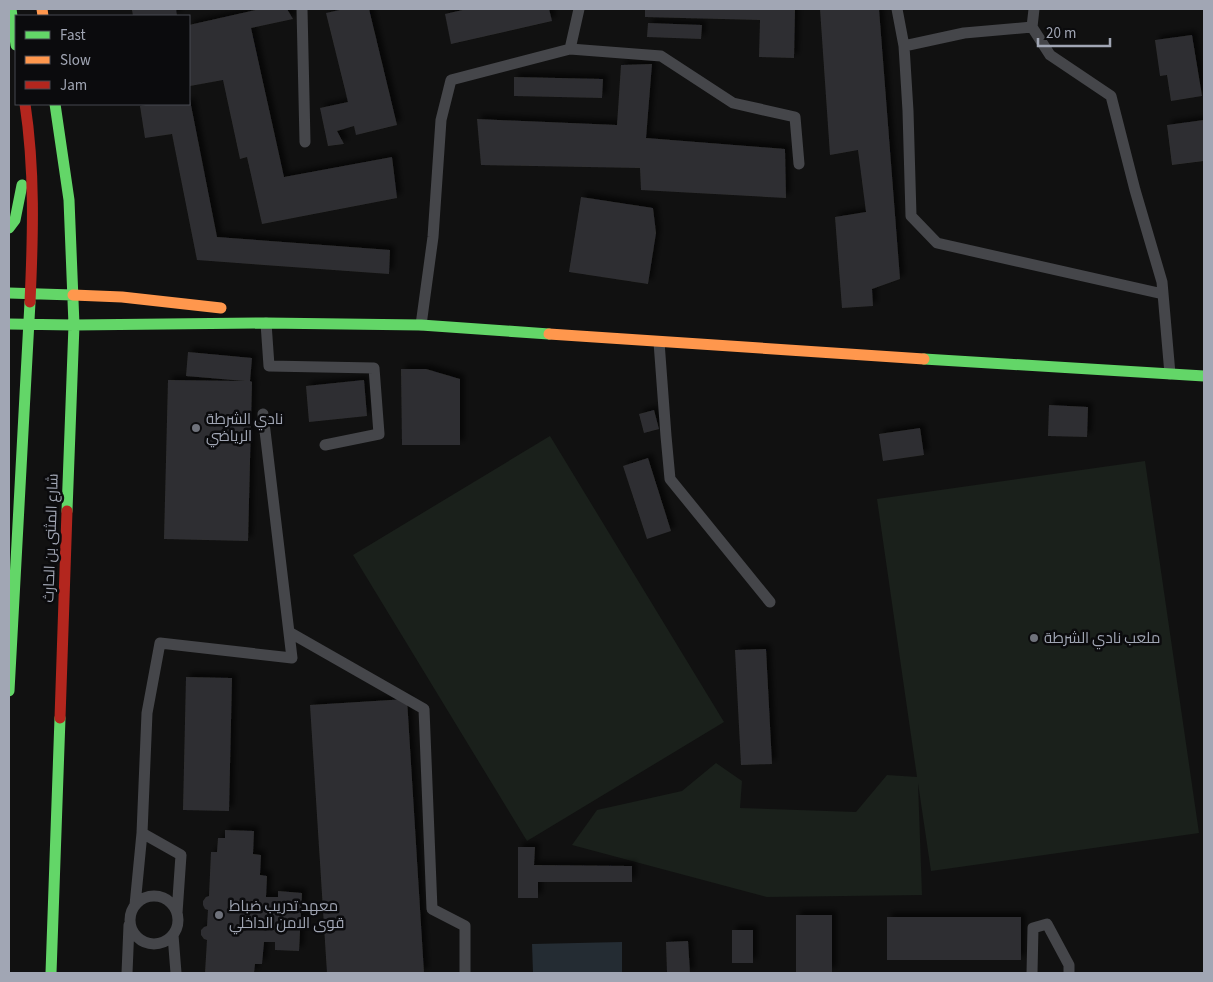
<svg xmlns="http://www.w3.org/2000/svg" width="1213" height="982" font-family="'Source Sans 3',Cairo,sans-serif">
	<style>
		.green { fill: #1a201b }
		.water { fill: #242c33 }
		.building { fill: #2f2f31; filter: url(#shadow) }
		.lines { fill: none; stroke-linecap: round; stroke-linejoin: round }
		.lane { stroke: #45464a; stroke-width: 11 }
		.fast { stroke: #63d668; stroke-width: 11 }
		.slow { stroke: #ff974d; stroke-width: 11 }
		.jam { stroke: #b3261e; stroke-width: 11 }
		.poi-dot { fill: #6f727b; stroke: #0b0b0d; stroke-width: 2 }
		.labels { text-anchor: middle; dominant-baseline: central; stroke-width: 5; stroke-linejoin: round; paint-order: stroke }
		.poi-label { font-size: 15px; fill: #a1a6b4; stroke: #0b0b0d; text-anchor: start }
		.street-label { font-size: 15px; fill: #a1a6b4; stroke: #0b0b0d }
	</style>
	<defs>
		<filter id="shadow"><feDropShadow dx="4.5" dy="-4.5" stdDeviation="2.5" flood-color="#0009"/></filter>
	</defs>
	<rect width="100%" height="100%" fill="#111"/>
	<path class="green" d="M550 436 724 722 527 841 353 555Z
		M1145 461 1199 833 931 871 918 783 922 895 767 897 572 845 597 810 682 791 716 763 742 781 740 808 856 812 887 775 917 777 877 499Z"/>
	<path class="water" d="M622 942V973H533L532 944Z"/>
	<path class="building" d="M140 9H176L177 16H133L132 10Z
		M260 9H287L293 19 251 28 284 177 392 157 397 198 262 224 247 157 240 159 223 80 190 86 189 78V25Z
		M344 9H369L397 125 356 135 354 126 337 131 344 144 328 146 320 108 348 102 326 13Z
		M467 9H549L552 21 451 44 445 14Z
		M645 9H795L794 58 759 57 760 20 645 17Z
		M820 9H879L900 279 872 289 873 306 842 308 835 217 866 212 858 150 830 155Z
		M648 23 702 25 701 39 647 37Z
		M1192 35 1202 96 1171 101 1167 75 1160 76 1155 40Z
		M652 64 646 138 785 149 786 198 641 190 640 168 481 165 477 119 617 125 621 65Z
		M514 77 603 79 602 98 514 96Z
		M189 100H190L217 237 390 250 389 274 197 260 172 134 145 138 140 106 152 104H189Z
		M1204 120V161L1172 165 1167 125Z
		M581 197 653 208 656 233 648 284 569 272Z
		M188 352 252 358 250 381 252 382 248 541 164 539 168 380 245 381 186 376Z
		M401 369H426L460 379V445H402Z
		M364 380 367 416 309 422 306 386Z
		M1049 405 1088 407 1087 437 1048 436Z
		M654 410 659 429 644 433 639 414Z
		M920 428 924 455 883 461 879 434Z
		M648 458 671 531 647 539 623 466Z
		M766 649 772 764 741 765 735 650Z
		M186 677 232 678 229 811 183 810Z
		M407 699 424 973H327L310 705Z
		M225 830 254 831 253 854 261 855 260 875 267 876 266 897H278V891L302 893 299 951 275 950V942H264L262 964H255L254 973H205L207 940 204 939 201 935V930L204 927 207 926 208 910 205 909 203 905V901L206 897 209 896 211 852H217L218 838H225Z
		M518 847H535L534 865 632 866V882H538V898H518Z
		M796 915H832V972H796Z
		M887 917H1021V960H887Z
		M732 930H753V963H732Z
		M688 941 690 973H667L666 942Z"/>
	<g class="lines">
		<path class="lane" d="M302 9 305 142
			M897 9 904 46
			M1032 27 1034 9
			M570 49 579 9
			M1163 294 937 243 911 216 908 111 904 46 964 33 1032 27 1050 55 1111 96 1135 190 1162 282 1170 374
			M266 323 269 366 374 368 379 434 325 445
			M421 325 433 237 441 120 451 80 570 49 661 56 733 103 795 117 799 164
			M659 342 666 436 670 479 770 602
			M289 632 424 709 432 909 465 926V973
			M142 833 147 713 160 643 292 658 263 414
			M130 920a24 24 0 1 1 48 0a24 24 0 1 1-48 0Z
			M135 905 142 833 181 855 177 913
			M173 935 176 973
			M127 973 129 925
			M1032 973 1033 928 1047 924 1069 965V973"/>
		<path class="fast" d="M11 9 16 45
			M55 104 69 200 74 325 67 511
			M9 228 15 220 22 185
			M9 293 73 295
			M9 324 74 325
			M74 325 266 323 421 325 549 334
			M924 359 1204 376
			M9 691 30 302
			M51 973 60 718"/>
		<path class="slow" d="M42 9 43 16
			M73 295 122 297 221 308
			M549 334 924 359"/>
		<path class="jam" d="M25 104C35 170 33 236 30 302
			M60 718 67 511"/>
	</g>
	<g class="poi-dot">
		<circle cx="196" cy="428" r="5"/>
		<circle cx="1034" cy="638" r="5"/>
		<circle cx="219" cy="915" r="5"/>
	</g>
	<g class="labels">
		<g class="poi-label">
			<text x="206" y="419">نادي الشرطة<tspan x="206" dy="17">الرياضي</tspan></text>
			<text x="1044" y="638">ملعب نادي الشرطة</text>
			<text x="229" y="906">معهد تدريب ضباط<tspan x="229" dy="17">قوى الامن الداخلي</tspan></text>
		</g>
		<g class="street-label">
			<text transform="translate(51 538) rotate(-88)">شارع المثنى بن الحارث</text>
		</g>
	</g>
	<rect width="1213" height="982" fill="none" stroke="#a1a6b4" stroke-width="20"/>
	<rect x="15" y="15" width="175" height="90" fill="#0b0b0d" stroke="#474950"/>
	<rect x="25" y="31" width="25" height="8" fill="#63d668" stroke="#474950"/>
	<text x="60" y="40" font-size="15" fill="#a1a6b4">Fast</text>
	<rect x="25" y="56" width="25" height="8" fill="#ff974d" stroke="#474950"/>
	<text x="60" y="65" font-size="15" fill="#a1a6b4">Slow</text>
	<rect x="25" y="81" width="25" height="8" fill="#b3261e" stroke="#474950"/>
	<text x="60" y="90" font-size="15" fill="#a1a6b4">Jam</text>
	<path d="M1038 38v8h72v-8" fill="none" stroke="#a1a6b4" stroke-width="2.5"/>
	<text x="1046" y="38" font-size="15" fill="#a1a6b4" stroke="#0b0b0d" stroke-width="4" paint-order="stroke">20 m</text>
</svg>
